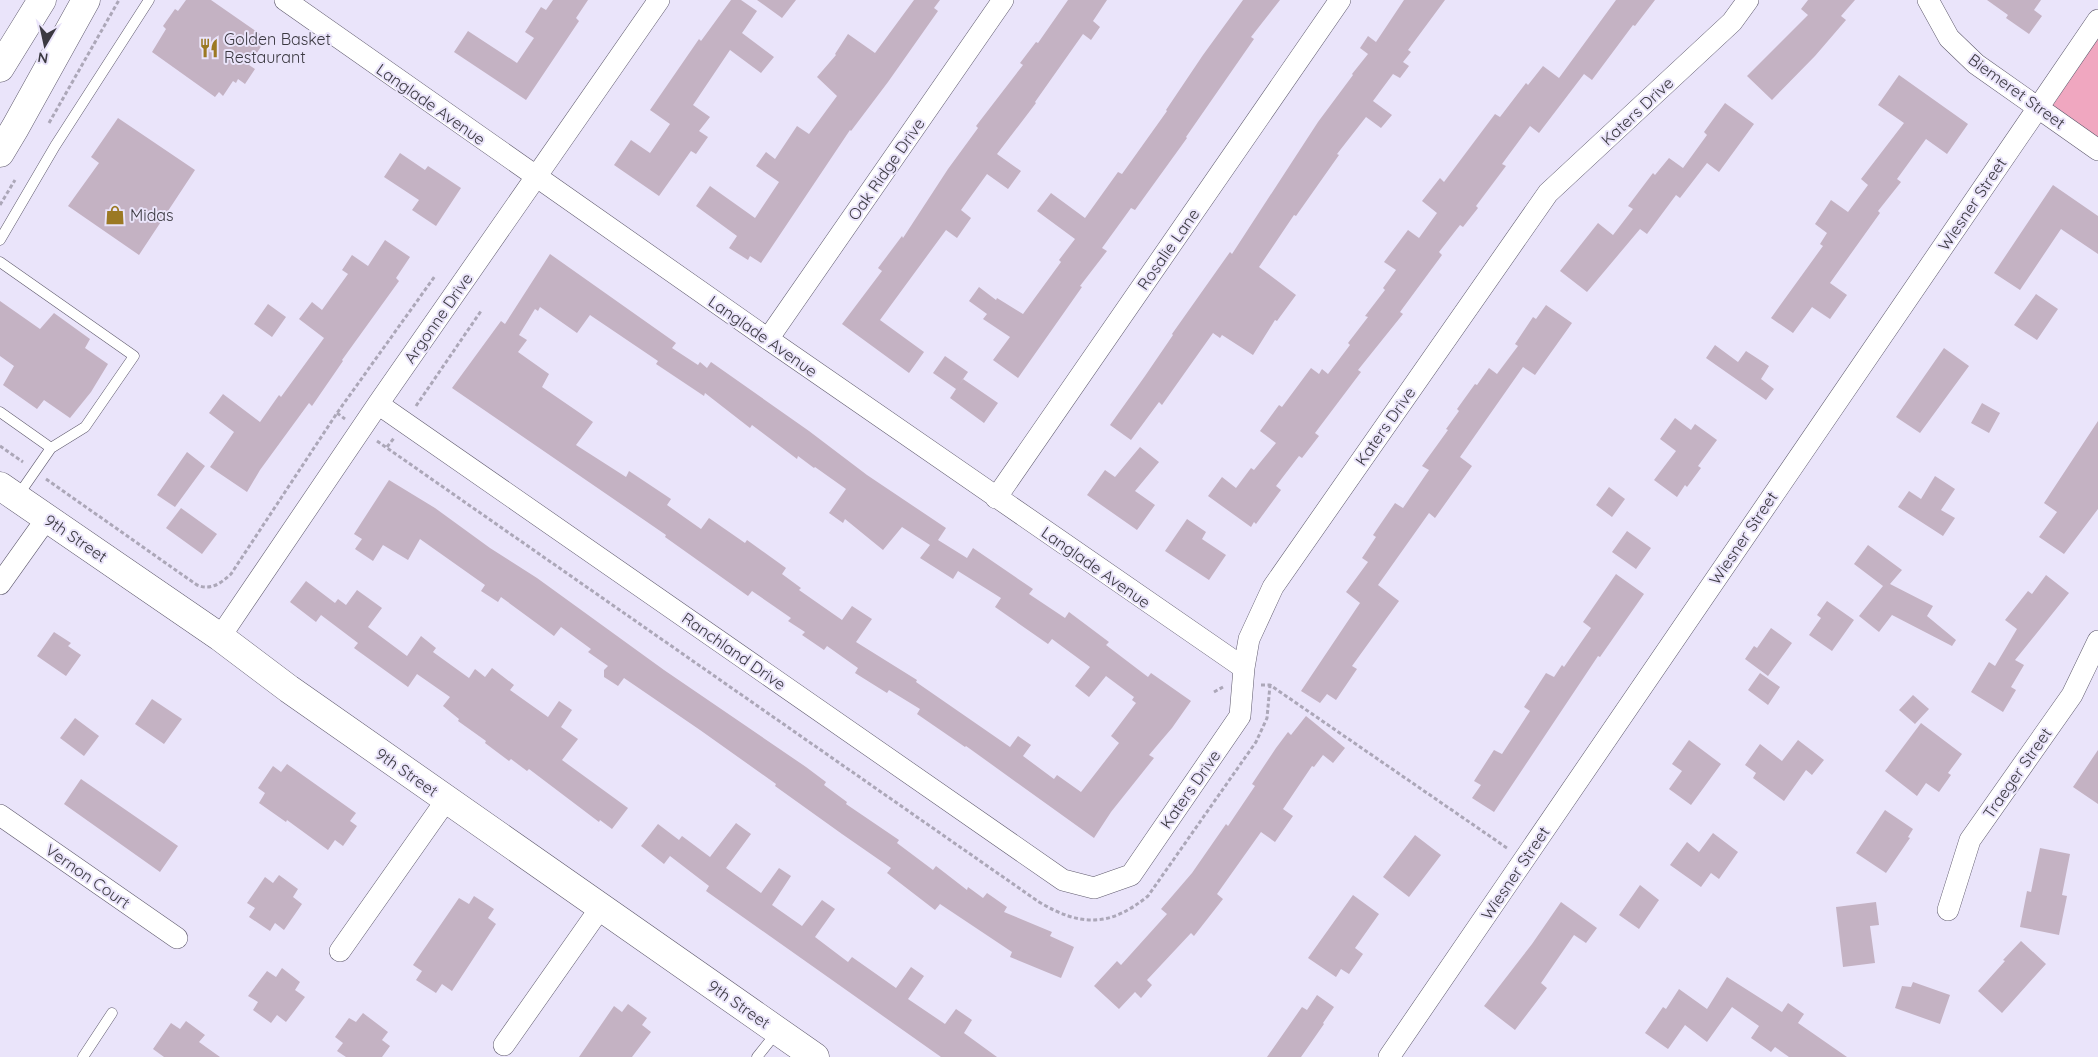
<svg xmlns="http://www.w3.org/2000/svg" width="2098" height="1057" font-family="Quicksand,sans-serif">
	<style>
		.green { fill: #f0a7c0 }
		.building { fill: #c4b2c3; fill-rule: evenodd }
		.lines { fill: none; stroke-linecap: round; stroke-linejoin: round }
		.lane-casing { stroke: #605b6e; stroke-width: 11 }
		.street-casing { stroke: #605b6e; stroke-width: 22 }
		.secondary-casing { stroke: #605b6e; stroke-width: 29 }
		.path { stroke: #aca7b8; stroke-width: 3; stroke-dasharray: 4 2.5; stroke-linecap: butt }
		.lane { stroke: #fff; stroke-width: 10 }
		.street { stroke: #fff; stroke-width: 21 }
		.secondary { stroke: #fff; stroke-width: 28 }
		.labels { text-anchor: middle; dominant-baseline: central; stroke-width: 4; stroke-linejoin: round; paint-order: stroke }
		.poi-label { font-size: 16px; fill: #3b3941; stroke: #eae4fa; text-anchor: start }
		.street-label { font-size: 16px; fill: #3b3941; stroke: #eae4fa }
	</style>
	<rect width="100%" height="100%" fill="#eae4fa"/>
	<path class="green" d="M2098 20V150L2038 108Z"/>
	<path class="building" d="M186 0H211L260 34 258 38 264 42 249 65 255 69 245 84 238 79 236 83 233 81 223 96 219 92 215 97 152 52 166 29 163 26 175 9 178 11Z
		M553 0H588L576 18 579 21 526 100 454 52 468 31 517 63 534 38 525 32 541 7 546 10Z
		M731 0H741L757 11 742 33 774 57 761 73 730 50 693 105 710 117 699 131 708 137 696 154 691 151 659 196 614 165 631 140 650 153 670 124 650 110 699 39 701 41Z
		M757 0H796L782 18Z
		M914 0H940L934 8 938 11 888 82 851 131 850 130 761 263 750 256 748 260 729 248 737 236 696 206 710 186 755 218 779 182 756 166 766 152 775 159 797 126 809 134 837 96 817 77 836 55 835 54 848 34 875 53Z
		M1068 0H1107L1093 21 1100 27 1091 40 1083 34 1035 102 1036 103 997 154 1021 171 1008 189 987 174 961 210 971 218 957 238 946 230 880 320 924 352 909 373 842 324 882 271 878 268 902 236 903 238 948 169 978 128 976 126 1023 65 1020 63 1036 42 1038 43Z
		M1243 0H1280L1251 37 1254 39 1186 137 1187 138 1135 210 1131 208 1102 248 1107 251 1080 286 1082 287 1018 378 993 360 1010 337 983 319 987 314 969 301 979 287 996 300 997 298 1023 314 1061 262 1059 260 1075 239 1037 211 1051 193 1085 218 1118 172 1122 174 1167 111 1166 110 1203 55Z
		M1404 0H1445L1408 50 1411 52 1403 62 1409 66 1400 78 1393 74 1373 101 1392 115 1381 128 1366 117 1337 154 1339 155 1296 216 1294 215 1259 267 1296 295 1277 321 1275 320 1253 355 1222 335 1220 338 1213 333 1162 405 1159 402 1131 440 1110 425 1145 376 1173 335 1172 334 1230 252 1232 254 1318 122 1353 75 1352 74 1368 54 1360 48 1368 36 1376 42Z
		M1616 0H1655L1635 26 1633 25 1592 80 1584 74 1539 133 1530 126 1502 164 1506 166 1476 206 1478 208 1463 227 1460 225 1439 252 1442 255 1400 312 1403 314 1358 370 1361 372 1315 433 1319 436 1302 458 1299 456 1276 486 1281 490 1256 524 1254 522 1251 527 1208 496 1222 477 1236 488 1251 468 1254 470 1276 443 1260 431 1279 405 1282 407 1311 368 1319 374 1322 369 1328 374 1350 345 1348 343 1368 317 1365 316 1385 290 1383 288 1396 270 1384 262 1408 230 1419 238 1437 213 1422 201 1440 178 1444 182 1495 114 1500 117 1526 83 1528 85 1543 66 1559 78Z
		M1808 0H1855L1841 16 1846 20 1815 56 1772 100 1747 76 1808 15 1801 9Z
		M1987 0H2041L2034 10 2042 16 2029 34 2006 18 2008 15Z
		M1899 75 1968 124 1947 154 1926 139 1897 179 1901 182 1878 211 1880 213 1830 283 1847 295 1830 319 1812 307 1793 333 1771 318 1823 246 1820 244 1827 233 1815 224 1831 200 1848 212 1868 185 1861 179 1904 123 1878 105Z
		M1725 103 1754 124 1719 172 1707 163 1680 198 1676 195 1647 234 1640 229 1587 292 1560 271 1598 223 1613 235 1633 209 1628 206 1653 173 1655 175 1669 158 1683 168 1707 135 1704 132Z
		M118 118 195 170 139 255 68 206 99 163 91 157Z
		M400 153 425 170 428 166 461 188 436 226 412 210 419 200 384 177Z
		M2053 185 2098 216V254L2061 229 2020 290 1994 273Z
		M385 240 410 257 396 278 399 281 342 360 343 361 312 406 309 403 260 470 247 492 210 467 234 432 209 413 223 394 260 422 279 395 281 397 324 338 299 319 312 302 322 310 348 274 342 270 352 255 368 266Z
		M550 254 676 343 672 348 698 365 700 362 707 368 711 362 809 431 867 475 946 528 938 540 967 558 973 548 1033 589 1029 594 1065 618 1069 612 1109 642 1106 645 1148 677 1151 673 1191 701 1172 728 1149 755 1154 758 1111 812 1094 838 966 746 965 747 917 714 920 709 889 690 887 693 855 673 858 668 827 646 824 650 802 635 805 632 788 621 791 618 752 591 748 596 665 537 666 535 452 388 501 321 505 324ZM540 307 577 333 590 315 658 361 656 364 704 396 705 393 750 428 752 425 797 459 798 456 814 468 815 467 846 489 829 513 843 523 845 519 883 550 902 527 930 545 920 558 953 579 958 571 1001 598 995 607 1048 644 1052 639 1090 667 1075 686 1089 697 1106 676 1134 697 1132 700 1136 703 1111 736 1119 743 1081 792 1057 775 1054 779 1023 756 1031 745 1018 736 1010 747 916 682 917 680 856 642 872 619 852 606 842 620 799 590 801 588 782 574 786 568 747 540 745 543 709 518 701 529 667 505 671 499 629 471 626 477 576 445 593 422 542 387 549 374 518 352 527 340 519 335 535 309 538 311Z
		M2036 294 2058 309 2037 340 2014 325Z
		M0 301 40 329 54 313 90 339 85 348 108 364 91 392 70 418 44 400 37 409 3 385 14 366 0 356Z
		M268 304 286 317 272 337 254 324Z
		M1546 305 1572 323 1535 375 1523 367 1460 457 1472 466 1435 518 1429 513 1378 585 1399 601 1352 666 1357 669 1336 700 1327 694 1320 703 1301 691 1360 603 1346 592 1368 562 1362 558 1376 537 1373 535 1395 503 1403 508 1429 470 1422 466 1448 430 1446 429 1459 411 1457 409 1475 384 1477 385 1489 368 1497 374 1518 346 1515 344 1533 317 1536 319Z
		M1715 345 1738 362 1746 351 1769 366 1761 379 1774 389 1766 400 1706 358Z
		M1944 348 1969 366 1920 433 1896 417Z
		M945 356 968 372 959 385 963 379 998 403 984 423 950 398 956 389 933 373Z
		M1982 403 2000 413 1989 433 1971 423Z
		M1675 418 1691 430 1695 424 1717 440 1698 466 1701 468 1687 487 1685 485 1677 497 1654 480 1676 451 1660 439Z
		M2098 421V509L2064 554 2039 537 2057 512 2044 503Z
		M1140 447 1159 462 1135 491 1155 505 1137 530 1087 495 1105 470 1115 477Z
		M187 452 205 466 175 507 157 495Z
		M1935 476 1955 489 1941 510 1955 518 1943 536 1898 507 1909 491 1921 499Z
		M389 480 435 508 490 548 537 578 664 670 806 767 826 782 824 785 847 802 846 804 899 840 897 843 933 870 936 866 967 890 968 887 983 898 987 893 1007 907 1004 912 1052 932 1050 936 1074 947 1061 978 1010 957 1012 952 940 904 935 910 887 873 891 868 842 834 775 786 776 784 700 730 624 678 618 686 604 677V670L608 666 588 652 591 649 561 627 554 636 501 597 498 602 481 591 485 585 420 539 408 560 383 545 373 561 355 549 362 539 354 534Z
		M1609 487 1625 499 1612 517 1596 505Z
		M181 508 217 534 202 554 166 528Z
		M1187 519 1206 532 1202 539 1226 555 1209 580 1165 551Z
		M1627 531 1651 548 1636 569 1612 552Z
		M1868 545 1902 570 1890 584 1933 606 1927 616 1956 640 1952 646 1892 615 1879 632 1859 616 1883 586 1854 564Z
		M1616 574 1644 594 1600 657 1598 656 1494 812 1472 798 1481 785 1474 781 1494 750 1502 754 1530 711 1524 707 1546 673 1554 677 1562 665 1564 667 1591 628 1583 622Z
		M2046 575 2069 593 2015 660 2024 665 2011 687 2016 690 2003 712 1971 692 1989 662 1995 666 2017 629 2005 620 2028 591 2032 594Z
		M306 581 335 603 338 599 346 605 357 590 382 608 368 627 407 656 421 636 436 648 433 652 469 678 475 669 485 677 492 668 514 685 510 690 548 717 559 701 572 710 561 727 578 739 562 760 628 808 612 829 600 820 599 822 529 769 527 771 511 759 509 761 485 743 486 741 458 721 459 719 443 706 450 697 417 674 408 687 354 648 358 643 321 615 316 622 290 602Z
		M1827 601 1854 620 1832 651 1809 635 1821 618 1817 615Z
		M1771 628 1792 643 1768 676 1745 659 1754 646 1757 648Z
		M54 632 71 643 68 646 81 655 66 676 37 656Z
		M1760 673 1780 687 1768 705 1748 690Z
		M1913 695 1929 709 1915 724 1899 710Z
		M152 699 182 719 164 744 135 724Z
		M1306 716 1345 748 1333 763 1323 755 1314 767 1312 766 1283 809 1293 816 1275 842 1261 832 1217 894 1223 899 1194 936 1191 933 1147 980 1152 985 1141 998 1135 992 1119 1009 1094 986 1117 961 1121 965 1167 914 1161 909 1192 873 1226 824 1228 826 1255 786 1252 784 1276 748 1288 732 1291 735Z
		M75 718 99 736 84 756 60 738Z
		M1921 723 1962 754 1948 773 1951 775 1939 792 1926 783 1917 796 1885 771Z
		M1689 740 1721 764 1691 805 1669 789 1682 771 1672 764Z
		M1798 740 1824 760 1812 775 1806 770 1784 801 1753 778 1756 773 1745 765 1760 744 1782 761Z
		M2098 750V804L2073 787Z
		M287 764 356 813 350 821 357 826 343 846 335 840 328 850 287 820 286 822 259 803 265 793 258 788 273 766 281 772Z
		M81 779 178 846 160 872 64 804Z
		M1885 810 1913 829 1908 837 1910 838 1886 873 1856 853Z
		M736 823 751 834 726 868 761 893 779 868 791 876 772 905 802 926 822 900 835 909 815 937 848 962 852 957 896 988 911 967 924 976 908 999 945 1024 956 1009 972 1020 964 1033 997 1057H941L706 891 709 886 670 856 664 864 641 846 658 824 679 840 682 836 710 857Z
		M1713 833 1738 852 1719 879 1711 873 1701 887 1670 865 1687 842 1699 852Z
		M1415 835 1441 855 1409 897 1383 877Z
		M2040 848 2070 854 2062 895 2067 896 2059 935 2020 927 2027 891 2031 892Z
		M279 875 298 889 293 897 302 904 284 930 275 923 270 931 249 917 255 908 247 903 265 877 273 883Z
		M1640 885 1659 900 1639 929 1619 915Z
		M1353 895 1379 914 1355 948 1363 954 1349 974 1341 969 1336 977 1308 958Z
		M474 896 494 909 488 918 496 924 452 991 442 984 436 993 416 980 422 971 413 965 459 898 469 904Z
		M1561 902 1597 928 1586 943 1574 935 1541 983 1547 988 1515 1030 1484 1006 1532 944Z
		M1876 902 1879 925 1870 926 1875 963 1843 967 1836 907Z
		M2021 941 2046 964 2002 1013 1978 991 2005 961 2003 960Z
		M282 968 300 982 295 990 305 997 286 1022 277 1015 271 1023 253 1010 258 1002 248 996 267 971 276 977Z
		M1727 977 1782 1012 1788 1003 1804 1014 1798 1023 1847 1057H1789L1775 1047 1771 1052 1751 1038 1759 1026 1732 1007 1707 1042 1685 1025 1668 1049 1645 1033 1663 1007 1666 1009 1679 989 1707 1009Z
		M1913 982 1950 995 1940 1024 1895 1008 1902 986 1911 987Z
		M1317 995 1334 1007 1323 1023 1324 1024 1301 1057H1267L1302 1007 1307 1010Z
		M628 1004 647 1018 642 1025 651 1032 632 1057H579L614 1006 622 1012Z
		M363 1013 388 1032 382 1040 390 1046 382 1057H346L337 1051 343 1043 335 1037 349 1018 356 1022Z
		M186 1021 205 1035 199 1042 220 1057H164L153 1049 171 1023 180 1029Z"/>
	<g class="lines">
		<defs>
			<path id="lane" d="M0 240 55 146 149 0
				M0 262 134 356 85 427 51 448
				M0 412 51 448 17 497
				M83 1057 112 1013
				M757 1057 777 1032"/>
			<path id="street" d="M285 0 768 339 1244 668
				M1928 0 1949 38 1976 64 2098 150
				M768 339 1003 0
				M378 404 1063 880 1094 888 1131 875 1240 716 1244 668 1249 639 1273 587 1548 193 1732 22 1748 0
				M996 498 1340 0
				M0 584 47 518
				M220 637 378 404 659 0
				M0 815 177 938
				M1948 910 1970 840 2072 695 2098 641
				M340 951 447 799
				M504 1045 601 907
				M1389 1057 2098 20"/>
			<path id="secondary" d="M0 68 42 0
				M0 153 15 128 86 0
				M0 486 220 637 289 689 815 1057"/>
		</defs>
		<use href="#lane" class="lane-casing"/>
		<use href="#street" class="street-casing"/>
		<use href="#secondary" class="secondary-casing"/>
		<path class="path" d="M49 123 119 0
			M0 205 15 180
			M416 406 481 311
			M337 413 345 419
			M377 441 1039 902C1081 927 1110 927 1148 896L1256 742 1267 718 1270 685
			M0 446 23 462
			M387 447 394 438
			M46 479 197 585C211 591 221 583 231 574L337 413 435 276
			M1261 685H1270L1507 848
			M1214 692 1223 687"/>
		<use href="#lane" class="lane"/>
		<use href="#street" class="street"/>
		<use href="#secondary" class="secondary"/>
	</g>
	<defs>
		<symbol id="restaurant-bare" viewBox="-9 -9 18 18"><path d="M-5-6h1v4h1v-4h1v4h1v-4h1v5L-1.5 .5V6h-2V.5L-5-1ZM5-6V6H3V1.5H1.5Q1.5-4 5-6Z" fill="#9b7923" stroke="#eae4fa" stroke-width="2.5" paint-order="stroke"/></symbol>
		<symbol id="shop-bare" viewBox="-9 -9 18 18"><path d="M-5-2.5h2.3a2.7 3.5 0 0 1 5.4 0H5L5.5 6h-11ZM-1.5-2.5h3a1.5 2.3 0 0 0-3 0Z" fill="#9b7923" stroke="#eae4fa" stroke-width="2.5" paint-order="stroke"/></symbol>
	</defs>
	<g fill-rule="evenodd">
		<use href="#restaurant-bare" x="195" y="34" width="28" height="28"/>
		<use href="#shop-bare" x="101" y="201" width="28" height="28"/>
	</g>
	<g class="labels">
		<g class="poi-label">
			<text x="224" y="39">Golden Basket<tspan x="224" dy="18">Restaurant</tspan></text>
			<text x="130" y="215">Midas</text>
		</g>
		<g class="street-label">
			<text transform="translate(2017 91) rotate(36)">Biemeret Street</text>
			<text transform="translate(431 104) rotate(35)">Langlade Avenue</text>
			<text transform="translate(1637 111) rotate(-43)">Katers Drive</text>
			<text transform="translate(886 169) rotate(-55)">Oak Ridge Drive</text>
			<text transform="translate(1972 204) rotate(-56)">Wiesner Street</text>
			<text transform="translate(1168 249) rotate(-55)">Rosalie Lane</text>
			<text transform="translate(438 318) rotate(-55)">Argonne Drive</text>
			<text transform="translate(763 336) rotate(35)">Langlade Avenue</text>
			<text transform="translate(1385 426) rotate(-55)">Katers Drive</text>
			<text transform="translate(76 538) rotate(34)">9th Street</text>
			<text transform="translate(1743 538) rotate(-56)">Wiesner Street</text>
			<text transform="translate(1096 567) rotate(35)">Langlade Avenue</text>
			<text transform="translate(734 651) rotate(35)">Ranchland Drive</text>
			<text transform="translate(407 772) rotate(35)">9th Street</text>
			<text transform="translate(2017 773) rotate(-55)">Traeger Street</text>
			<text transform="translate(1190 789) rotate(-55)">Katers Drive</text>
			<text transform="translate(1515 873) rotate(-56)">Wiesner Street</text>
			<text transform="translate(88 876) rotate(35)">Vernon Court</text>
			<text transform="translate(739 1004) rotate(35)">9th Street</text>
		</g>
	</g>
	<g transform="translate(45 45) rotate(189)" stroke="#eae4fa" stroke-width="4" paint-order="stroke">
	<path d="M0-4L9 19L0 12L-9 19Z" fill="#3b3941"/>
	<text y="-8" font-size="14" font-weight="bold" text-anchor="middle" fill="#3b3941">N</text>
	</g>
</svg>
